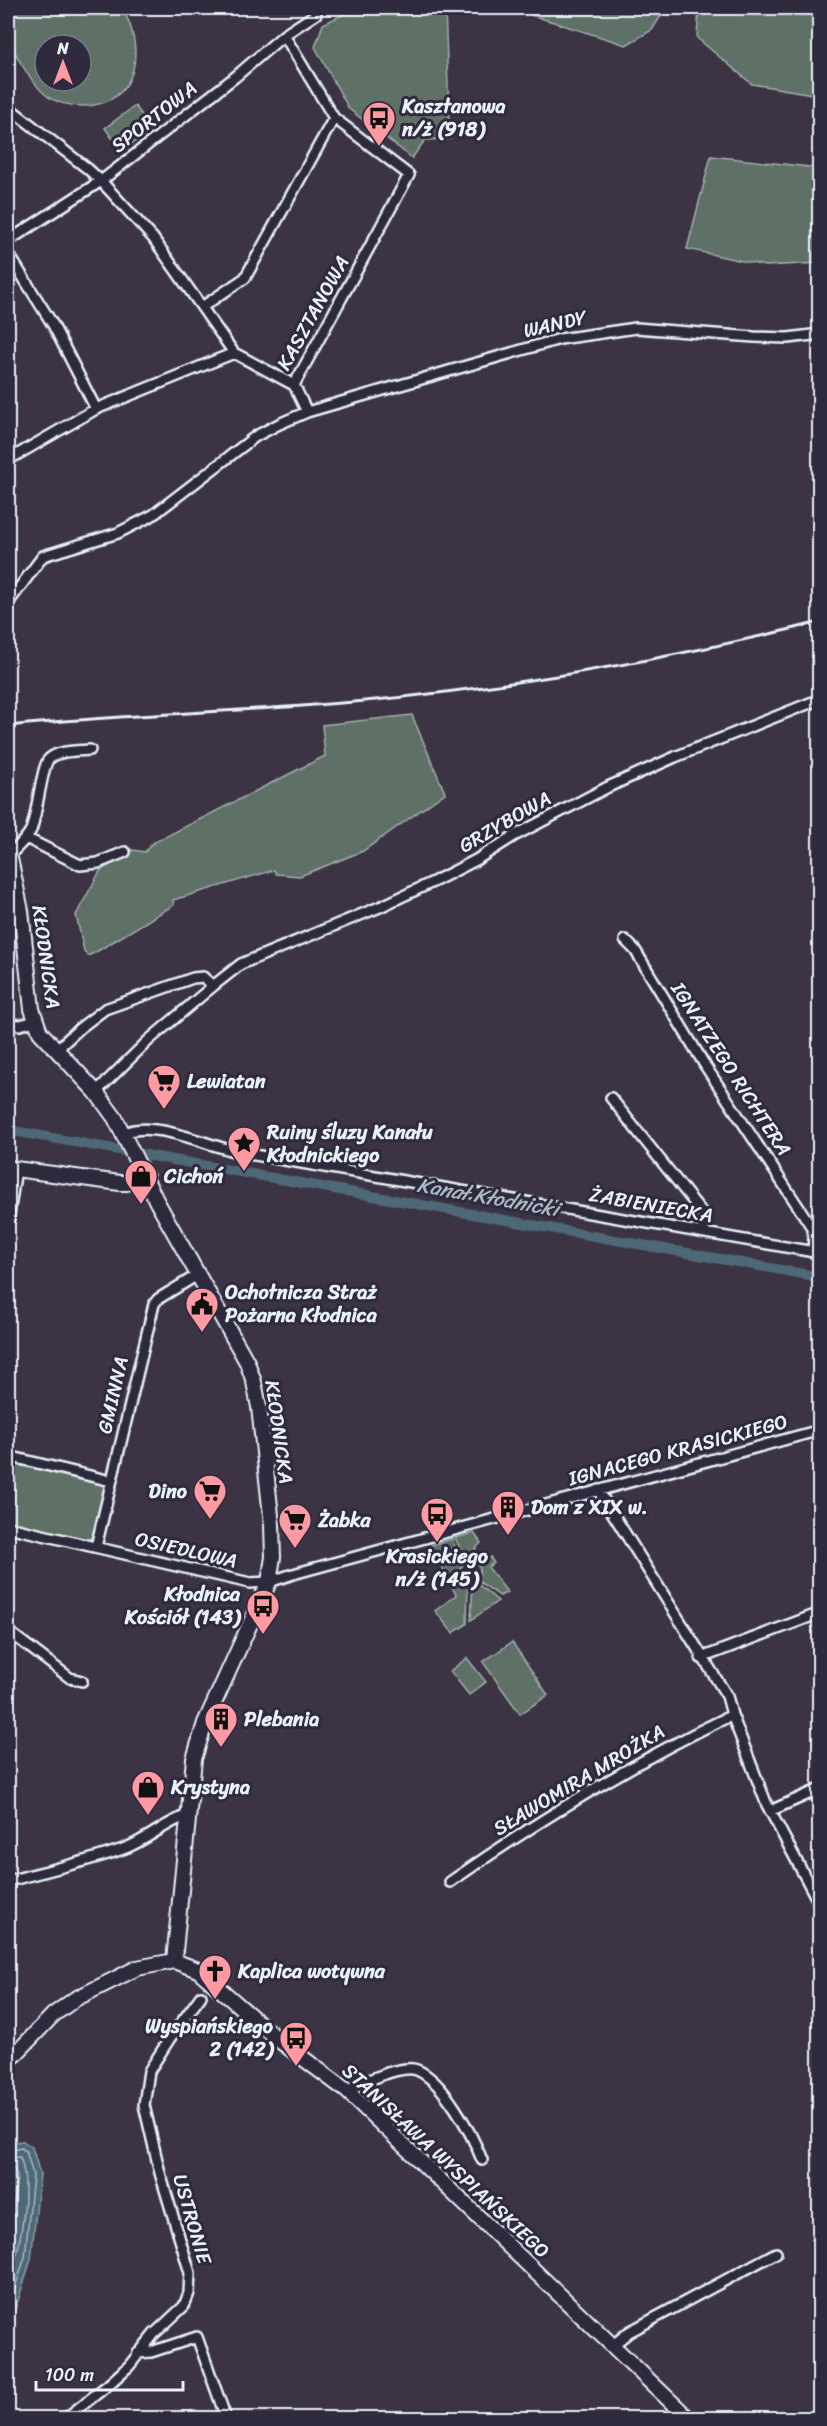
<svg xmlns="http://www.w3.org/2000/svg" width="827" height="2426" font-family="Sriracha,sans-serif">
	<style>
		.green { fill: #5e6f66; stroke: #a3b0af; stroke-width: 1.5; fill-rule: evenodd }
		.water { fill: #4e6877; stroke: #8c9fab; stroke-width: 1.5 }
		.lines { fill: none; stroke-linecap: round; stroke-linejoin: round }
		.shore { stroke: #aabac4; stroke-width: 1.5 }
		.canal { stroke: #4e6877; stroke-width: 10 }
		.street-casing { stroke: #e8f1f8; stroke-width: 14 }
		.secondary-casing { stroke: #e8f1f8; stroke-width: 18 }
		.street { stroke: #2f2a3d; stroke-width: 9 }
		.secondary { stroke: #2f2a3d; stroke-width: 14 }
		.rail { stroke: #e8f1f8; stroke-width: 3 }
		.labels { text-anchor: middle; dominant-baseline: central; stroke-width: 6; stroke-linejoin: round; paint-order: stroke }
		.poi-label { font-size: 20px; font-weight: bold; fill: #e8f1f8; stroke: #2f2a3d; text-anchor: start }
		.street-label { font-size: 20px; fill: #e8f1f8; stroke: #2f2a3d }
		.water-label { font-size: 21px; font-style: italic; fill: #aabac4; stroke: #2f2a3d }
	</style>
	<rect width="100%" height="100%" fill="#3c3444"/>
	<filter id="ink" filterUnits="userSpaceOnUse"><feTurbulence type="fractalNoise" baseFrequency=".0167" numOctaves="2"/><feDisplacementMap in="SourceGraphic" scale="12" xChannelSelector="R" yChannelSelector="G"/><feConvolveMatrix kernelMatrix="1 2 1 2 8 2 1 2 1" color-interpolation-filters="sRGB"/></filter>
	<g filter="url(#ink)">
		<path class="green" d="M8 8H122C146 48 139 106 82 106 71 106 56 103 47 96 35 86 27 74 19 60 16 53 11 47 8 40 5 31 8 17 8 8ZM45 45H81V81H45Z
			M357 8H445L450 139 425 140 412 158 349 109 315 47 323 24Z
			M533 8H666L652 30 626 45 531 15Z
			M699 8H819V95L752 84 697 38Z
			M135 106 152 128 122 152 105 128Z
			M711 156 819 168V263L765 266 687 249Z
			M412 715 445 793 363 851 300 876 276 874 274 870 173 900 174 905 96 952 88 956 84 951 76 915 100 871 133 850 145 852 151 844 325 756 322 725Z
			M8 1461 105 1484 93 1536 88 1540 8 1521Z
			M474 1533 481 1543 475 1549 483 1561 490 1557 494 1563 488 1567 507 1592 500 1596 481 1583 478 1578 480 1568 476 1563 466 1561 455 1538Z
			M452 1539 463 1564 460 1570 463 1578 468 1580 467 1624 453 1633 435 1611 456 1595 431 1545Z
			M473 1580 498 1601 471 1620Z
			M512 1642 548 1695 520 1714 483 1662Z
			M467 1658 486 1682 469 1695 450 1671Z"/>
		<path class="water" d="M23 2141 32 2147 40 2174 31 2259 16 2307 8 2321V2147L13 2142Z"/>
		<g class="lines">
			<path class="shore" d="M8 2151 21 2148 26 2151 33 2175 25 2257 8 2309
				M8 2158 20 2157C33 2190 18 2254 8 2288
				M8 2167 14 2168 17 2176 8 2258"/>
			<path class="canal" d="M8 1130 820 1277"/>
			<defs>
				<path id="street" d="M284 35 334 118 409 175 294 385
					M8 107 88 169 101 181 153 238 234 353 294 385 307 412
					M8 241 101 181 235 77 284 35 316 14
					M8 253 53 325 96 409
					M202 307 245 278 334 118
					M8 460 96 409 234 353
					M8 603 43 556 118 533 153 515 256 436 279 424 307 412 560 339 636 328 754 337 788 338 820 334
					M26 838 80 865 98 863 125 852
					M10 855C17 847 26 840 31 830 37 815 42 765 49 759 59 750 77 751 90 750
					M625 940 635 950 706 1067 811 1226 814 1236 813 1252
					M8 1024 20 1025 35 1021
					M56 1050 80 1028 105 1009 193 978 203 977 213 986 241 964 382 906 435 881 476 860 514 836 608 787 675 757 820 699
					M96 1092 149 1040 213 986
					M611 1098 704 1215V1232
					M124 1133C155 1119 209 1147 243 1153 435 1186 627 1219 820 1253
					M8 1221 16 1169
					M8 1456 111 1481
					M598 1490 727 1696 732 1715 767 1805 820 1905
					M8 1527 250 1583 269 1582 293 1574 820 1430
					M96 1547 154 1304 158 1299 199 1274
					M8 1631 70 1678 82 1681
					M701 1658 820 1613
					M770 1811 820 1789
					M8 1881C46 1871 86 1862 123 1849 146 1841 164 1823 188 1815
					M450 1882C539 1820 633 1762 732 1715
					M347 2091C361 2083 401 2064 417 2070 444 2081 472 2134 482 2160
					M612 2346 629 2332 776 2253
					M138 2353 151 2352 197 2337 226 2418
					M66 2418 108 2385 129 2366 154 2334 184 2306 189 2293 190 2273 160 2173 144 2105 149 2071 170 2038 201 1996
					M667 2418 678 2408"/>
				<path id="secondary" d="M8 849 21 911 32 1009 40 1032 96 1092 115 1118 157 1202 247 1362 254 1382 259 1407 272 1525 273 1557 269 1582 205 1723 194 1759 174 1961
					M8 1168 120 1183H127L146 1177
					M8 2062 53 2015 75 1999 137 1968 174 1961 198 1970 276 2038 347 2091 688 2418"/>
			</defs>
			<use href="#street" class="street-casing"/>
			<use href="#secondary" class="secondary-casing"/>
			<use href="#street" class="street"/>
			<use href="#secondary" class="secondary"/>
			<path class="rail" d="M8 726C126 714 246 712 365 701 518 686 670 659 820 622"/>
		</g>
	</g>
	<defs>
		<symbol id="bus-pin" viewBox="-11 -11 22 30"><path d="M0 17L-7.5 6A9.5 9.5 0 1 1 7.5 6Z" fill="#ff9aa2" stroke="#2f2a3d"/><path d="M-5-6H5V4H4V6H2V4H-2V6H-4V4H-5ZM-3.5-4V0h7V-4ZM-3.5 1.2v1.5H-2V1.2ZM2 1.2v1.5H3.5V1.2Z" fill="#111"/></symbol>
		<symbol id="supermarket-pin" viewBox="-11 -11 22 30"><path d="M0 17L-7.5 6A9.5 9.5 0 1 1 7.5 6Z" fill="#ff9aa2" stroke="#2f2a3d"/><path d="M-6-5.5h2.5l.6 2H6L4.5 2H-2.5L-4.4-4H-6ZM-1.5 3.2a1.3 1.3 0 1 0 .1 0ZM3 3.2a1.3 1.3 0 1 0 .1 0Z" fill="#111"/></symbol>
		<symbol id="sight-pin" viewBox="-11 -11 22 30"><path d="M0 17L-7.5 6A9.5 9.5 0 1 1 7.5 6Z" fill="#ff9aa2" stroke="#2f2a3d"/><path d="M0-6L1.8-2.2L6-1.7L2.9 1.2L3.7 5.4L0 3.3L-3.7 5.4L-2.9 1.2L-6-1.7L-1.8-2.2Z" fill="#111"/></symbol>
		<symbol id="shop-pin" viewBox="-11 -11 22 30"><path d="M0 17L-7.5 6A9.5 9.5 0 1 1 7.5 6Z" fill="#ff9aa2" stroke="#2f2a3d"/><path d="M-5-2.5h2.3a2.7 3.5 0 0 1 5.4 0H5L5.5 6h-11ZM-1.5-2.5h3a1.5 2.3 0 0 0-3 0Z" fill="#111"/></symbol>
		<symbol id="civic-pin" viewBox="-11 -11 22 30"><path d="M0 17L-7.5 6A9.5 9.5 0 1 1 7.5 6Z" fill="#ff9aa2" stroke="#2f2a3d"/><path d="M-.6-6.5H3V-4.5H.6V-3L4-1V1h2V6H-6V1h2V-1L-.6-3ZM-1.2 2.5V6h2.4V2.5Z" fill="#111"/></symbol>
		<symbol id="building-pin" viewBox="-11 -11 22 30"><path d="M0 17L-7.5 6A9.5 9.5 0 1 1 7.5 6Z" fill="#ff9aa2" stroke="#2f2a3d"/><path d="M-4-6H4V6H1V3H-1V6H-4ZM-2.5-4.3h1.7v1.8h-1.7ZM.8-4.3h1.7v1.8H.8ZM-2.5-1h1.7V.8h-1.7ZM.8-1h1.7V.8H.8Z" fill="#111"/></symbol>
		<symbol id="church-pin" viewBox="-11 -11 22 30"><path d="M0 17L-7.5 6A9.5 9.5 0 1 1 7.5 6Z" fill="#ff9aa2" stroke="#2f2a3d"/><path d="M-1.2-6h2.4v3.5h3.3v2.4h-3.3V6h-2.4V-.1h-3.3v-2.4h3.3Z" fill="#111"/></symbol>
	</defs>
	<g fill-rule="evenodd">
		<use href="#bus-pin" x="360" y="99" width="38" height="52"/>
		<use href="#supermarket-pin" x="145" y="1062" width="38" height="52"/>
		<use href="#sight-pin" x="225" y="1124" width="38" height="52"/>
		<use href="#shop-pin" x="122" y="1157" width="38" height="52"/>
		<use href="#civic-pin" x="183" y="1285" width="38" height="52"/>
		<use href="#supermarket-pin" x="191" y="1472" width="38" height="52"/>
		<use href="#building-pin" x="489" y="1488" width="38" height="52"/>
		<use href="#bus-pin" x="418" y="1495" width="38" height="52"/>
		<use href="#supermarket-pin" x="276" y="1501" width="38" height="52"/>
		<use href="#bus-pin" x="244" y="1587" width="38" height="52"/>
		<use href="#building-pin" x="202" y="1700" width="38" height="52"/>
		<use href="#shop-pin" x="129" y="1768" width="38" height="52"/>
		<use href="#church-pin" x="196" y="1952" width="38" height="52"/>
		<use href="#bus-pin" x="277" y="2019" width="38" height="52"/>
	</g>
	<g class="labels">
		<g class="poi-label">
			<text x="402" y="106">Kasztanowa<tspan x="402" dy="23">n/ż (918)</tspan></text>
			<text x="187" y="1081">Lewiatan</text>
			<text x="267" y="1132">Ruiny śluzy Kanału<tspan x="267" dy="23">Kłodnickiego</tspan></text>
			<text x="164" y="1176">Cichoń</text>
			<text x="225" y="1292">Ochotnicza Straż<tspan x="225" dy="23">Pożarna Kłodnica</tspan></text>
			<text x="187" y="1491" text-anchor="end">Dino</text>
			<text x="531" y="1507">Dom z XIX w.</text>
			<text x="318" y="1520">Żabka</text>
			<text x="437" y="1556" text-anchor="middle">Krasickiego<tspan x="437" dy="23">n/ż (145)</tspan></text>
			<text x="240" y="1594" text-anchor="end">Kłodnica<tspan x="240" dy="23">Kościół (143)</tspan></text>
			<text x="244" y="1719">Plebania</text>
			<text x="171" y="1787">Krystyna</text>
			<text x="238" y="1971">Kaplica wotywna</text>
			<text x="273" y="2026" text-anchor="end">Wyspiańskiego<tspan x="273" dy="23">2 (142)</tspan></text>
		</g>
		<g class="street-label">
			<text transform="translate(154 117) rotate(-38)">SPORTOWA</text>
			<text transform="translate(313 313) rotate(-61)">KASZTANOWA</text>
			<text transform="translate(555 324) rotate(-13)">WANDY</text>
			<text transform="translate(505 822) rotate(-30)">GRZYBOWA</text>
			<text transform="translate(46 957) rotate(82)">KŁODNICKA</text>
			<text transform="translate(731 1069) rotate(57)">IGNATZEGO RICHTERA</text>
			<text transform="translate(651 1205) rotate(10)">ŻABIENIECKA</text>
			<text transform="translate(113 1395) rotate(-77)">GMINNA</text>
			<text transform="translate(279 1432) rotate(82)">KŁODNICKA</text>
			<text transform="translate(678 1450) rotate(-15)">IGNACEGO KRASICKIEGO</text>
			<text transform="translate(186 1550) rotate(13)">OSIEDLOWA</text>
			<text transform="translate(579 1780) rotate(-31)">SŁAWOMIRA MROŻKA</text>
			<text transform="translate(446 2161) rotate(43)">STANISŁAWA WYSPIAŃSKIEGO</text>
			<text transform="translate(192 2219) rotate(74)">USTRONIE</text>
		</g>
		<g class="water-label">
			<text transform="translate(488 1197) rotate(10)">Kanał Kłodnicki</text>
		</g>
	</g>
	<rect width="827" height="2426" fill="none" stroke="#2f2a3d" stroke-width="30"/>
	<rect x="15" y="15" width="797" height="2396" fill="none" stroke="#e8f1f8" stroke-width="2" filter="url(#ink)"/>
	<g transform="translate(63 63)"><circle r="28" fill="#2f2a3d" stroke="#797a88" stroke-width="1.5"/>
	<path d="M0-4.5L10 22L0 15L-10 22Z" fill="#ff9aa2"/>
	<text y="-9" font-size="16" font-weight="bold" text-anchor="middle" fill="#e8f1f8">N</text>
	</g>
	<path d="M36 2381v9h147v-9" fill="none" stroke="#e8f1f8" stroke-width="3"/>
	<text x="45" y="2381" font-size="18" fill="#e8f1f8" stroke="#2f2a3d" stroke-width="4.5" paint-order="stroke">100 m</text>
</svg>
